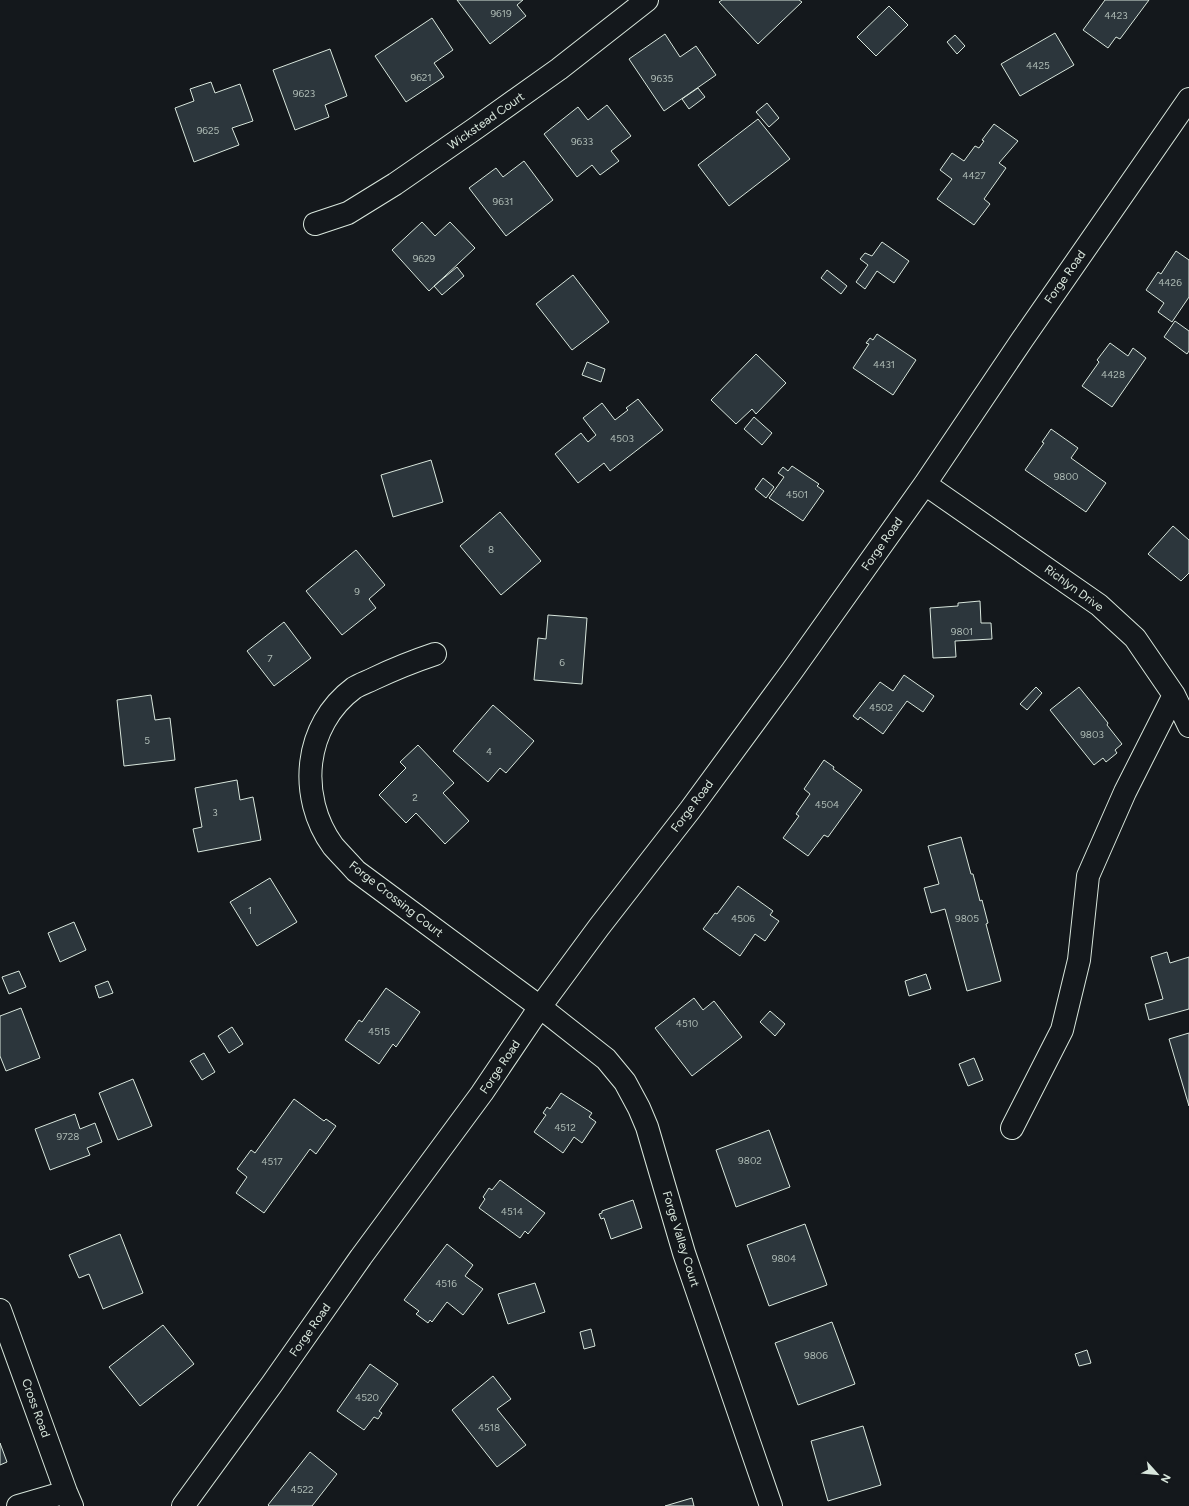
<svg xmlns="http://www.w3.org/2000/svg" width="1189" height="1506" font-family="Figtree,sans-serif">
	<style>
		.building { fill: #2c363c; stroke: #d8e6dc }
		.lines { fill: none; stroke-linecap: round; stroke-linejoin: round }
		.minor-casing { stroke: #d8e6dc; stroke-width: 24 }
		.minor { stroke: #14181c; stroke-width: 22 }
		.labels { text-anchor: middle; dominant-baseline: central; stroke-width: 3; stroke-linejoin: round; paint-order: stroke }
		.number-label { font-size: 10px; fill: #adbab4 }
		.street-label { font-size: 12px; fill: #d8e6dc; stroke: #14181c }
	</style>
	<rect width="100%" height="100%" fill="#14181c"/>
	<path class="building" d="M457 0H523L517 5 526 16 490 44Z
		M722 0H799L802 2 758 44 719 2Z
		M1105 0H1149L1120 39 1116 37 1108 48 1083 30Z
		M889 6 908 25 876 56 857 37Z
		M432 18 453 50 434 63 444 77 406 102 375 56Z
		M1055 33 1074 65 1020 96 1001 64Z
		M665 34 680 57 696 46 716 75 664 111 629 59Z
		M955 35 965 46 957 54 947 42Z
		M330 49 347 96 325 105 329 117 295 130 273 70Z
		M211 82 215 93 240 84 253 121 232 128 239 145 194 162 175 108 194 101 190 89Z
		M698 88 705 97 689 109 682 99Z
		M767 103 779 118 769 127 756 112Z
		M607 105 631 136 611 151 619 161 600 175 592 165 577 177 544 134 578 107 588 120Z
		M758 119 790 159 729 206 698 165Z
		M994 124 1018 141 999 163 1006 168 984 199 990 204 974 225 937 199 952 179 940 170 952 153 964 161 975 146 979 148 984 141 982 140Z
		M524 161 553 200 506 236 469 188 496 168 503 177Z
		M422 222 435 236 450 222 475 248 429 291 392 250Z
		M882 242 909 261 894 283 877 271 865 289 856 282 868 265 860 259 865 253 872 256Z
		M1176 251 1189 260V297L1172 322 1158 312 1164 303 1146 290 1158 272 1161 274Z
		M457 267 464 276 442 295 434 286Z
		M827 270 847 286 841 294 821 278Z
		M573 275 609 322 572 350 536 304Z
		M1175 321 1189 331V351L1187 354 1164 337Z
		M877 334 916 360 893 395 853 368 869 344 866 343 870 338 873 340Z
		M1110 343 1128 356 1133 348 1146 358 1112 407 1082 386 1099 362 1097 360Z
		M756 354 786 383 756 414 752 409 736 424 711 400Z
		M587 362 605 369 601 382 582 375Z
		M638 399 663 430 610 471 604 463 578 483 555 454 581 433 588 442 596 435 583 418 602 403 615 420 628 410 626 408Z
		M754 417 772 433 762 445 744 429Z
		M1051 429 1078 448 1071 458 1106 483 1086 512 1025 470 1044 443 1042 442Z
		M431 460 443 502 393 517 381 475Z
		M792 466 819 484 817 486 824 491 803 521 769 498 784 477 778 473 783 467 788 471Z
		M763 478 774 487 766 498 755 489Z
		M500 512 541 561 501 595 460 546Z
		M1173 526 1189 540V573L1181 581 1148 554Z
		M356 550 385 585 369 599 376 608 342 635 306 591Z
		M980 601 981 623H991L992 639 955 641 956 657 933 658 930 608 958 606V603Z
		M548 615 587 618 582 684 534 680 538 638 546 639Z
		M284 622 311 658 274 686 247 651Z
		M904 675 934 696 923 712 907 701 883 734 860 717 858 720 853 716 880 682 893 691Z
		M1036 687 1042 693 1027 710 1020 704Z
		M1079 687 1108 723 1107 725 1122 744 1115 750 1117 753 1106 762 1103 758 1094 765 1050 710Z
		M151 695 155 720 170 718 175 760 124 766 117 700Z
		M493 705 534 741 506 773 500 768 488 782 453 751Z
		M418 745 454 783 443 793 469 821 445 844 416 813 406 823 379 795 406 768 400 762Z
		M824 760 834 767 833 769 862 790 828 837 824 835 808 856 783 838 799 816 796 814 810 794 804 789Z
		M237 780 240 800 253 797 261 840 198 852 193 829 202 827 195 788Z
		M961 837 971 874H973L980 901 982 900 988 923 986 924 1001 981 967 991 945 909 931 913 924 888 939 884 928 846Z
		M270 878 297 922 257 946 230 902Z
		M738 886 773 911 770 915 779 921 765 941 755 934 740 956 703 929 715 913 717 914Z
		M74 922 86 950 60 962 48 933Z
		M1167 952 1170 963 1189 957V1009L1149 1020 1145 1004 1163 999 1151 957Z
		M19 971 26 987 9 994 2 977Z
		M926 974 931 989 909 996 905 981Z
		M108 981 113 993 99 998 95 986Z
		M386 988 420 1012 396 1047 393 1044 379 1064 345 1040 359 1020 362 1022Z
		M694 998 703 1010 714 1001 742 1037 692 1076 655 1028Z
		M21 1008 40 1058 6 1071 0 1056V1016Z
		M770 1011 785 1024 775 1036 760 1022Z
		M232 1027 243 1044 229 1053 218 1036Z
		M1189 1033V1106L1169 1039Z
		M204 1053 215 1072 202 1080 190 1061Z
		M974 1058 983 1080 968 1086 959 1064Z
		M133 1079 152 1126 118 1140 99 1093Z
		M561 1093 592 1113 589 1117 596 1122 582 1143 574 1137 563 1153 534 1132 546 1115 543 1113 547 1107 550 1109Z
		M294 1099 324 1121 326 1119 336 1126 316 1154 310 1149 264 1213 236 1193 247 1177 237 1169 251 1150 255 1153Z
		M75 1114 80 1129 95 1123 102 1142 87 1148 90 1155 50 1170 35 1129Z
		M769 1130 790 1187 736 1207 716 1150Z
		M500 1180 545 1213 528 1234 525 1231 520 1238 479 1208 485 1199 483 1197 489 1188 492 1190Z
		M633 1200 642 1228 611 1239 604 1218 601 1219 599 1214 602 1213V1211Z
		M805 1224 827 1285 769 1306 747 1245Z
		M120 1234 143 1293 103 1309 89 1274 79 1278 69 1255Z
		M447 1244 473 1265 465 1276 483 1289 463 1315 447 1302 432 1322 430 1320 428 1323 416 1314 419 1311 404 1300Z
		M535 1283 545 1312 508 1324 498 1294Z
		M832 1322 855 1384 798 1405 775 1343Z
		M163 1325 194 1364 140 1406 109 1367Z
		M591 1329 595 1346 584 1349 580 1332Z
		M1087 1350 1091 1363 1079 1366 1075 1354Z
		M370 1364 398 1384 379 1411 382 1413 378 1419 374 1417 364 1430 337 1411Z
		M493 1376 511 1399 497 1409 526 1445 497 1467 452 1410Z
		M863 1426 881 1485 828 1501 811 1441Z
		M0 1443 7 1462 0 1465Z
		M310 1452 337 1474 312 1506H269L268 1505Z
		M692 1498 694 1506H665Z"/>
	<g class="lines">
		<defs>
			<path id="minor" d="M315 224 348 213 395 184 476 128 559 69 647 0
				M925 484 1099 605 1135 638 1174 695 1189 726
				M435 654C414 661 394 669 373 679 367 682 360 684 354 688 304 725 297 796 333 846 340 854 348 862 356 871L540 1007 606 1059 625 1082 639 1108 647 1127 684 1253 771 1506
				M1012 1128 1062 1030 1079 960 1088 876 1125 792 1174 695
				M0 1310 66 1492 72 1506
				M18 1506 66 1492
				M183 1506 272 1384 361 1257 482 1093 540 1007 599 927 690 810 792 671 925 484 1022 340 1189 99"/>
		</defs>
		<use href="#minor" class="minor-casing"/>
		<use href="#minor" class="minor"/>
	</g>
	<g class="labels">
		<g class="number-label">
			<text x="501" y="13">9619</text>
			<text x="1116" y="15">4423</text>
			<text x="1038" y="65">4425</text>
			<text x="421" y="77">9621</text>
			<text x="662" y="78">9635</text>
			<text x="304" y="93">9623</text>
			<text x="208" y="130">9625</text>
			<text x="582" y="141">9633</text>
			<text x="974" y="175">4427</text>
			<text x="503" y="201">9631</text>
			<text x="424" y="258">9629</text>
			<text x="1170" y="282">4426</text>
			<text x="884" y="364">4431</text>
			<text x="1113" y="374">4428</text>
			<text x="622" y="438">4503</text>
			<text x="1066" y="476">9800</text>
			<text x="797" y="494">4501</text>
			<text x="491" y="549">8</text>
			<text x="357" y="591">9</text>
			<text x="962" y="631">9801</text>
			<text x="270" y="658">7</text>
			<text x="562" y="662">6</text>
			<text x="881" y="707">4502</text>
			<text x="1092" y="734">9803</text>
			<text x="147" y="740">5</text>
			<text x="489" y="751">4</text>
			<text x="415" y="797">2</text>
			<text x="827" y="804">4504</text>
			<text x="215" y="812">3</text>
			<text x="250" y="910">1</text>
			<text x="743" y="918">4506</text>
			<text x="967" y="918">9805</text>
			<text x="687" y="1023">4510</text>
			<text x="379" y="1031">4515</text>
			<text x="565" y="1127">4512</text>
			<text x="68" y="1136">9728</text>
			<text x="750" y="1160">9802</text>
			<text x="272" y="1161">4517</text>
			<text x="512" y="1211">4514</text>
			<text x="784" y="1258">9804</text>
			<text x="446" y="1283">4516</text>
			<text x="816" y="1355">9806</text>
			<text x="367" y="1397">4520</text>
			<text x="489" y="1427">4518</text>
			<text x="302" y="1489">4522</text>
		</g>
		<g class="street-label">
			<text transform="translate(486 121) rotate(-35)">Wickstead Court</text>
			<text transform="translate(1065 277) rotate(-55)">Forge Road</text>
			<text transform="translate(882 544) rotate(-55)">Forge Road</text>
			<text transform="translate(1074 588) rotate(36)">Richlyn Drive</text>
			<text transform="translate(692 806) rotate(-53)">Forge Road</text>
			<text transform="translate(396 899) rotate(38)">Forge Crossing Court</text>
			<text transform="translate(500 1067) rotate(-56)">Forge Road</text>
			<text transform="translate(681 1239) rotate(73)">Forge Valley Court</text>
			<text transform="translate(310 1330) rotate(-55)">Forge Road</text>
			<text transform="translate(36 1408) rotate(70)">Cross Road</text>
		</g>
	</g>
	<g transform="translate(1157 1474) rotate(117)" stroke="#14181c" stroke-width="3" paint-order="stroke">
	<path d="M0-3L7 15L0 10L-7 15Z" fill="#d8e6dc"/>
	<text y="-6" font-size="11" font-weight="bold" text-anchor="middle" fill="#d8e6dc">N</text>
	</g>
</svg>
